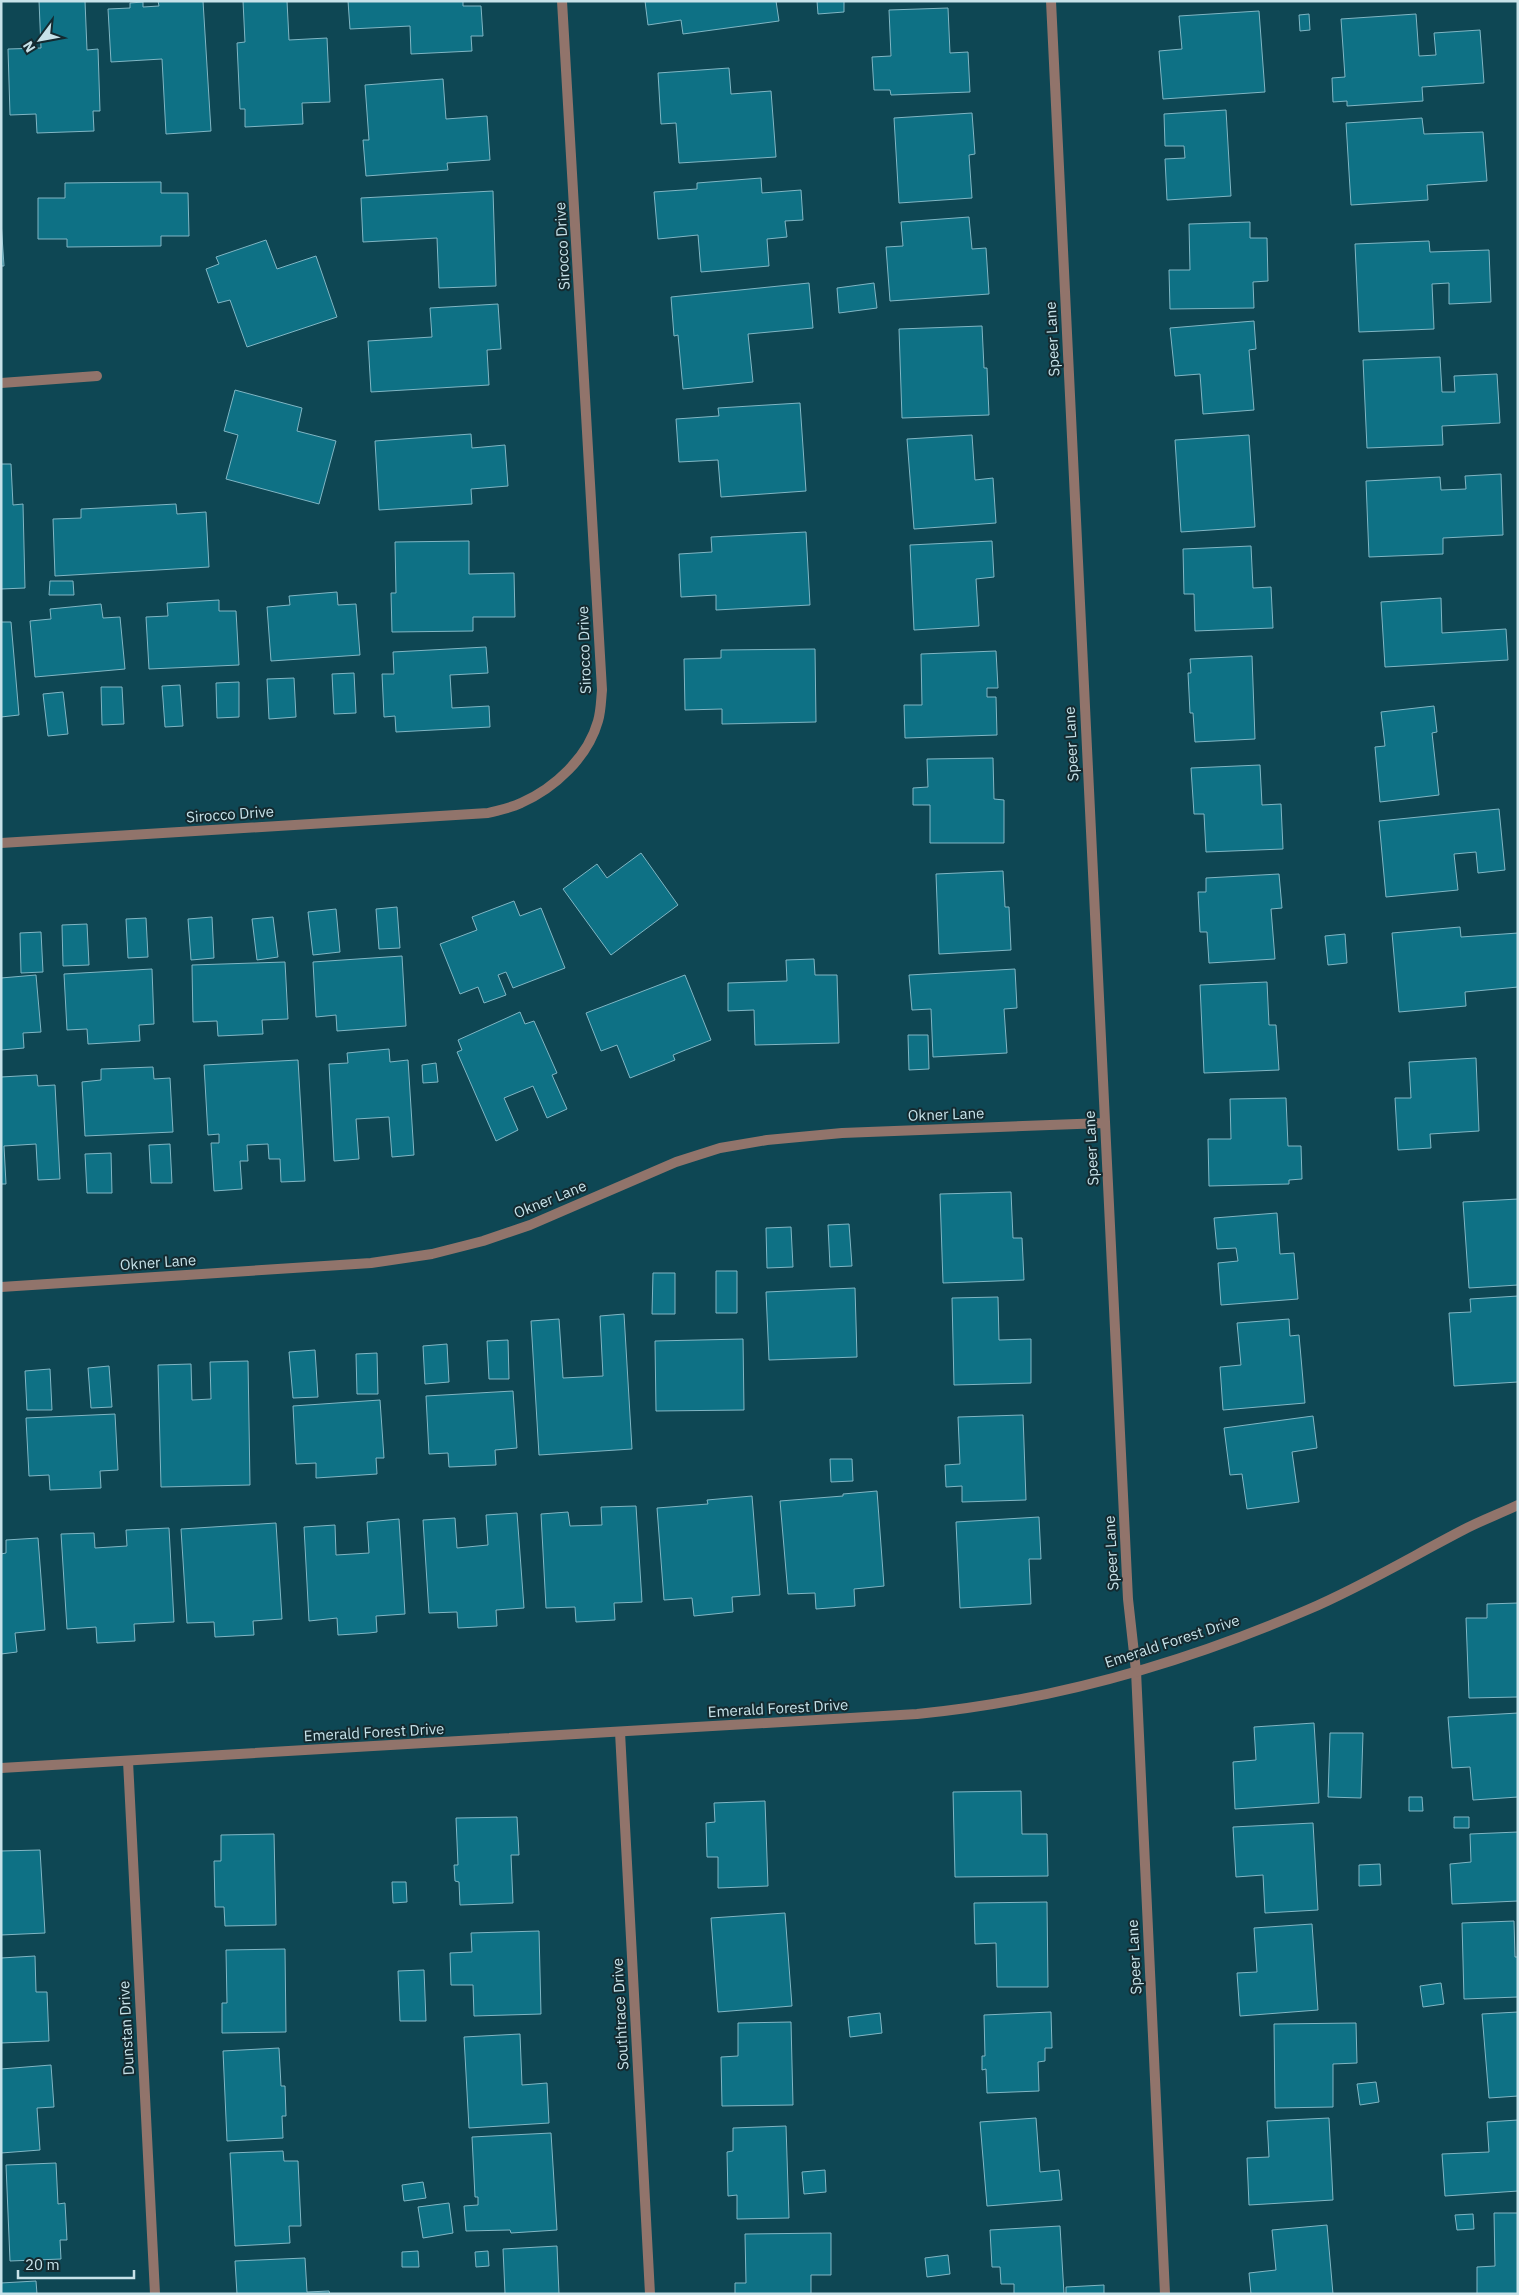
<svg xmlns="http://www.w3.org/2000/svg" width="1519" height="2295" font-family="'IBM Plex Sans',sans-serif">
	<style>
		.building { fill: #0e7185; stroke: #80b6c4 }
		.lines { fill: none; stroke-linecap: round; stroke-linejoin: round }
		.minor { stroke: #91746b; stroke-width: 10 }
		.tertiary { stroke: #91746b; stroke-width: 10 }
		.labels { text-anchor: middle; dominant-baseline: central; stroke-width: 4; stroke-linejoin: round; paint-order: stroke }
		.street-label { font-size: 15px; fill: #c7e2e9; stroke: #142a30 }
	</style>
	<rect width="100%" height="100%" fill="#0e4754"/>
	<path class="building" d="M39 1H85L87 50 98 49 100 111H93L94 131 37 133 36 114 10 115 8 49 41 48Z
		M158 1H203L211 131 166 134 162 59 111 62 108 9 130 8V3L143 2V7L159 6Z
		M243 1H287L289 40 327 38 330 102 302 103 303 124 245 127V109H240L237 43 245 42Z
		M348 1H463V6H481L483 36H471L472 51 411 54 410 26 350 29Z
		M645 1H776L779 21 683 34 681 20 648 25Z
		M817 1H844V12L818 14Z
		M948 8 950 53 968 52 970 92 891 95 890 90H874L872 57 891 56 889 10Z
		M1259 11 1265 92 1163 99 1159 51 1182 49 1179 16Z
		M1309 14 1310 30 1300 31 1299 15Z
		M1416 14 1419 56 1436 55 1434 33 1480 30 1484 83 1422 87 1423 101 1347 106V101L1333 102 1332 78 1345 77 1341 19Z
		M729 68 731 94 771 91 776 157 679 163 676 123 661 124 658 73Z
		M443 79 446 119 487 116 490 160 447 163 448 170 366 176 363 140H369L365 85Z
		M1226 110 1231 196 1167 200 1165 159 1185 158 1184 146H1165L1164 114Z
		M972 113 975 154 969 155 972 198 899 203 894 118Z
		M1422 118 1424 134 1483 132 1487 181 1427 185 1428 200 1351 205 1346 123Z
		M761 178 762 193 801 190 803 220 785 221 787 237 767 239 769 266 701 272 698 235 658 239 654 192 697 189V183Z
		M161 182V193H188L189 236H161V246L67 247V239H38V198H65V183Z
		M493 191 496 286 439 288 437 238 363 242 361 198Z
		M969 217 972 249 986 248 989 294 890 301 886 247 903 246 901 222Z
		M1 221 4 266H1Z
		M1250 222V238H1267L1268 281 1253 282 1254 308 1170 309 1169 270H1190L1189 224Z
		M266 240 277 269 316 256 337 317 247 347 230 300 218 303 206 269 219 264 216 257Z
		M1429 241 1430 252 1489 250 1491 302 1449 304V283L1432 284 1434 329 1359 332 1355 244Z
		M809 283 813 328 748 334 753 382 683 389 678 335 674 336 671 297Z
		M874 283 877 308 839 313 837 288Z
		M498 304 501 349 487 350 489 385 371 392 368 341 432 337 430 308Z
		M1254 321 1256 349 1249 350 1254 410 1203 414 1200 374 1175 376 1170 328Z
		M982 326 984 368H987L989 415 902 418 899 329Z
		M1440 357 1442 392H1455L1454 376 1497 374 1500 423 1442 426 1443 445 1367 448 1363 360Z
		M235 390 302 408 297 431 336 441 319 504 226 479 238 435 224 431Z
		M800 403 806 491 721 497 718 460 679 462 676 419 719 416 718 408Z
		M471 434 472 448 505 445 508 486 471 489 472 504 379 510 375 441Z
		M972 435 975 480 993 478 996 523 914 529 907 439Z
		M1249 435 1255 527 1181 532 1175 440Z
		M1 464H11L13 505 23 504 25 588 1 589Z
		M1501 474 1503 535 1443 538V554L1369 557 1366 481 1440 477 1441 490 1466 489 1465 476Z
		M176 504 177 514 206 512 209 567 55 576 53 519 81 518V509Z
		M806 532 810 605 716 610V595L681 597 679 554 712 552 711 537Z
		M469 541V574L514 573 515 617H473V631L392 632 391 593H396L395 542Z
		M992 541 994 577 976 579 979 626 914 630 910 545Z
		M1251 546 1253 588 1271 587 1273 628 1195 631 1194 594H1184L1183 549Z
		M50 581H73L74 595H49Z
		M337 592 338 605 356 604 360 655 271 661 267 607 290 605 289 596Z
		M1441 598 1442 633 1506 629 1508 660 1385 667 1381 602Z
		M219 600V611H236L239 665 149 669 146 617 168 616 167 603Z
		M101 604 103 618 120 617 125 669 35 677 30 621 51 619 50 609Z
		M1 622H11L19 715 1 717Z
		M486 647 488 673 450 675 452 708 489 706 490 727 396 732 395 716 384 717 382 674H394L393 652Z
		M815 649 816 722 722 724V709L685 710 684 659 721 658V650Z
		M996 651 998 688H987V697H996L997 735 905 738 904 705H922L921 654Z
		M1252 656 1255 739 1195 742 1193 713H1190L1188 673H1191L1190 659Z
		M354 673 356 713 334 714 332 674Z
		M294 678 296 717 269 719 267 679Z
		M239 682V717L217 718 216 683Z
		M180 685 183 726 165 727 162 686Z
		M101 687H122L124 724 102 725Z
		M63 692 68 734 48 736 43 694Z
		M1434 706 1437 732 1432 733 1439 795 1380 802 1375 747 1385 746 1381 712Z
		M993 758 994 799 1004 800V843H930V805H913V788L928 787 927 759Z
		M1260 765 1262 805 1281 804 1283 849 1206 852 1204 814H1194L1191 768Z
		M1499 809 1505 870 1478 873 1476 852 1454 854 1458 890 1386 897 1379 821Z
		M641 853 678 905 611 955 563 889 597 864 607 878Z
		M1003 871 1005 907H1009L1011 950 939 954 936 874Z
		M1279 874 1282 908 1271 909 1275 959 1209 963 1207 932H1200L1198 892H1206V878Z
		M514 901 520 916 541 908 565 968 513 988 506 972 498 975 506 995 484 1003 478 987 460 994 440 944 477 930 472 917Z
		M397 907 400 948 379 949 376 909Z
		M336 909 340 952 313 955 308 912Z
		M212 917 214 958 191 960 188 919Z
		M273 917 278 957 257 960 252 919Z
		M146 918 148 957 128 958 126 919Z
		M87 924 89 965 63 966 62 925Z
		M1460 927 1461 937 1518 933V987L1465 992 1466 1006 1399 1012 1392 933Z
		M41 932 43 972 21 973 20 933Z
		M1345 934 1347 963 1328 965 1325 936Z
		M402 956 406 1026 337 1031 336 1015 316 1017 313 962Z
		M814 959 815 975H837L839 1043 755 1045 754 1010 728 1011V983L787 981 786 960Z
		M285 962 288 1019 262 1020 263 1034 218 1036 217 1021 193 1022 192 965Z
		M152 969 154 1024 139 1025 140 1041 88 1044 87 1029 67 1030 64 974Z
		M1015 969 1017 1008 1004 1009 1007 1053 933 1057 931 1009 912 1010 909 975Z
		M36 975 41 1032 23 1033 24 1048 1 1050V978Z
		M685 975 711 1040 673 1055 675 1060 630 1078 617 1045 601 1051 586 1013Z
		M1267 982 1269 1025H1276L1279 1070 1204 1073 1200 985Z
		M520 1012 525 1024 534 1021 557 1073 552 1075 567 1109 547 1118 533 1086 504 1098 518 1130 496 1141 457 1052 462 1050 458 1040Z
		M908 1035H928L929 1069 909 1070Z
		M389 1049 390 1062 408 1060 414 1155 392 1157 389 1117 356 1119 359 1159 334 1161 329 1064 348 1063 347 1053Z
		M1476 1058 1479 1131 1430 1134 1431 1148 1398 1150 1395 1098H1411L1409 1062Z
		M298 1060 305 1181 281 1182 280 1159H269L268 1144 247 1145 248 1161H240L242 1189 214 1191 211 1143H219V1134L208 1135 204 1065Z
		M436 1063 438 1082 423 1083 422 1065Z
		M153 1067 154 1079 170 1078 173 1132 85 1136 82 1082 101 1080V1069Z
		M37 1075 38 1086 55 1085 60 1179 38 1180 36 1144 4 1146 6 1184H1V1077Z
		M1286 1098 1288 1146H1301L1302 1179 1289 1180V1184L1209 1186 1208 1139H1231L1230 1099Z
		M170 1144 172 1183H151L149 1145Z
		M111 1153 112 1193H87L85 1154Z
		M1011 1192 1013 1238H1022L1024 1280 943 1283 940 1194Z
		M1518 1199V1285L1469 1288 1463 1202Z
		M1277 1213 1280 1254 1294 1253 1298 1299 1221 1305 1218 1263 1238 1261 1236 1248 1217 1249 1214 1218Z
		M849 1224 852 1266 830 1267 828 1225Z
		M791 1227 793 1267 767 1268 766 1228Z
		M716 1271H737V1313H716Z
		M653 1273H675V1314H652Z
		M855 1288 857 1357 769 1360 766 1292Z
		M1518 1296V1382L1454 1386 1449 1313 1471 1312 1470 1299Z
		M998 1297 999 1340 1031 1339V1383L954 1385 952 1298Z
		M624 1314 632 1449 539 1455 531 1321 559 1319 563 1378 603 1376 600 1316Z
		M1289 1319 1290 1336 1299 1335 1305 1403 1223 1410 1220 1367 1241 1365 1237 1323Z
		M743 1339 744 1410 656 1411 655 1341Z
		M508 1340 509 1379H489L487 1341Z
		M447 1344 449 1382 425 1384 423 1346Z
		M315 1350 318 1397 293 1398 289 1352Z
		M377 1353 378 1394H357L356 1354Z
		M248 1361 250 1485 161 1487 158 1365 191 1364 192 1400 211 1399 210 1362Z
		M109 1366 112 1407 91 1408 88 1368Z
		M50 1369 52 1410H27L25 1371Z
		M513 1391 517 1448 495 1450 496 1465 449 1467 448 1453 429 1454 426 1396Z
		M380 1400 384 1458H376L377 1474 316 1478V1463L296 1464 293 1406Z
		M115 1414 118 1470 100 1471 101 1488 50 1490 49 1475 29 1476 26 1418Z
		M1023 1415 1026 1500 962 1502V1486L946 1487 945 1465 960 1464 958 1417Z
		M1313 1416 1317 1448 1292 1452 1299 1502 1247 1509 1242 1474 1230 1475 1224 1428Z
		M830 1459H852L853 1481 831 1482Z
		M877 1491 884 1586 854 1589 855 1606 816 1609 815 1593 788 1594 780 1501 843 1496V1494Z
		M752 1496 760 1595 732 1597 733 1612 694 1616 692 1598 664 1600 657 1508 708 1504 707 1500Z
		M636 1506 642 1602 614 1603 615 1620 576 1622 575 1607 546 1608 541 1514 568 1512 570 1526 602 1525 601 1507Z
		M517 1513 524 1608 496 1610 497 1626 458 1628 457 1612 429 1613 423 1520 455 1518 457 1548 488 1545 486 1515Z
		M1039 1517 1041 1559H1029L1031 1604 960 1608 956 1522Z
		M399 1519 405 1614 376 1616 377 1632 369 1633 338 1635 337 1618 309 1621 304 1527 335 1525 336 1555 369 1553 367 1522Z
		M276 1523 282 1619 253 1621 254 1635 215 1637 214 1622 187 1623 181 1529Z
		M169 1528 174 1622 134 1624 135 1641 97 1643 96 1627 67 1629 61 1534 94 1533 95 1548 127 1546 126 1530Z
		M38 1538 45 1630 15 1633 17 1652 1 1654V1554L6 1553V1540Z
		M1518 1603V1697L1469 1698 1466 1618H1487V1604Z
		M1518 1713V1797L1473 1800 1470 1767 1452 1768 1448 1717Z
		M1314 1723 1319 1803 1235 1809 1233 1762 1256 1760 1254 1727Z
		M1330 1733H1363L1361 1798 1328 1797Z
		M1021 1791 1022 1834H1047L1048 1876 955 1877 953 1792Z
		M1409 1797H1422L1423 1811H1409Z
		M765 1801 768 1886 718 1888V1857H707L706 1823 715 1822 714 1803Z
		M517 1817 519 1855H511L513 1903 460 1905 459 1882 455 1881 454 1865H458L456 1818Z
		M1454 1817H1469V1828H1454Z
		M1313 1823 1318 1910 1265 1913 1263 1875 1236 1877 1233 1827Z
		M1518 1832V1901L1452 1904 1450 1864 1471 1862 1470 1834Z
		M274 1834 276 1925 225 1926 224 1907H215L214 1861H221V1835Z
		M40 1850 45 1933 1 1935V1851Z
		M1380 1864 1381 1885 1359 1886V1865Z
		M392 1882H406L407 1902 393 1903Z
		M1047 1902 1048 1987H997L996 1943 975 1944 974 1903Z
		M785 1913 792 2006 718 2012 711 1918Z
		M1514 1921 1515 1957H1518V1997L1464 1999 1462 1923Z
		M1312 1924 1318 2010 1240 2016 1237 1973 1257 1972 1254 1928Z
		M539 1931 541 2014 474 2016 473 1985H451L450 1953 472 1952 471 1933Z
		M285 1949 286 2032 222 2033V2003H227L226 1950Z
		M35 1956 36 1992H47L49 2041 1 2043V1958Z
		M424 1970 426 2021H400L398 1971Z
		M1441 1983 1444 2004 1423 2007 1420 1986Z
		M1051 2012 1052 2048H1045V2061L1038 2062 1039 2091 987 2093 986 2069 982 2070V2056H985L984 2015Z
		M1518 2012V2096L1489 2098 1482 2014Z
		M880 2013 882 2033 850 2037 848 2017Z
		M791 2022 793 2105 722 2106 721 2057 738 2056V2023Z
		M1356 2023 1357 2063 1333 2064V2107L1275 2108 1274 2024Z
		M520 2034 522 2085 547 2083 549 2123 469 2128 464 2037Z
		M279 2048 281 2086H285L286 2116H282L283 2138 227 2141 223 2051Z
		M51 2065 54 2107 37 2108 40 2150 1 2153V2069Z
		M1376 2082 1379 2102 1360 2105 1357 2084Z
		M1036 2118 1040 2172 1059 2170 1062 2200 987 2206 980 2122Z
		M1329 2118 1333 2200 1249 2205 1247 2158 1269 2157 1267 2121Z
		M1518 2120V2191L1445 2196 1442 2154 1489 2152 1487 2122Z
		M786 2126 789 2218 737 2219V2195L728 2196 727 2152 733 2151V2128Z
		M551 2133 557 2230 511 2233 510 2230 466 2231 464 2206 478 2205V2197H475L472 2137Z
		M283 2151 284 2161H298L301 2226H289L290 2243 235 2246 230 2153Z
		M56 2163 58 2204 65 2203 67 2240H60L61 2259 10 2261 6 2165Z
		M825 2170 826 2192 804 2194 802 2172Z
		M423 2182 426 2198 404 2201 402 2185Z
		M449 2203 453 2233 423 2238 418 2207Z
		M1494 2213H1518V2294H1477V2267L1495 2266Z
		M1473 2214 1474 2229 1457 2230 1455 2215Z
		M1327 2225 1333 2294H1251L1249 2273 1276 2270 1272 2230Z
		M1060 2226 1064 2294H1014V2284H1001L1000 2267H992L990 2230Z
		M831 2233V2275H811V2294H735V2283H746L745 2234Z
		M557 2246 559 2294H503L505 2293 503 2249Z
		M418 2251 419 2267H402V2252Z
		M488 2251 489 2266 476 2267 475 2252Z
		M948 2255 950 2274 927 2277 925 2258Z
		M305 2258 307 2292 329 2291 330 2294H237L235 2261Z
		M36 2281 37 2294H1V2283Z
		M1104 2285V2294H1066V2287Z"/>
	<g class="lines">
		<path class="minor" d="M1051 1 1128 1599 1136 1671 1165 2294
			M1 383 97 376
			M1 843 488 813C499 810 511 808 521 803 555 788 588 757 598 721 601 711 601 700 602 690L562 1
			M1 1287 371 1263 432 1254 483 1241 530 1225 676 1162 720 1148 767 1140 842 1133 1104 1123
			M620 1732 650 2294
			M128 1761 155 2294"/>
		<path class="tertiary" d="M1 1768 917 1714C1051 1701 1184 1663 1307 1610 1361 1587 1411 1557 1463 1530 1480 1521 1499 1514 1518 1505"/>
	</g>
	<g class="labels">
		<g class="street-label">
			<text transform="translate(562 246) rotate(-93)">Sirocco Drive</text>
			<text transform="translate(1052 339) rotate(-93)">Speer Lane</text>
			<text transform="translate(584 650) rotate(-92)">Sirocco Drive</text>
			<text transform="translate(1071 744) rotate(-93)">Speer Lane</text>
			<text transform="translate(230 814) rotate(-4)">Sirocco Drive</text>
			<text transform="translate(946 1114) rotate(-2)">Okner Lane</text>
			<text transform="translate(1091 1148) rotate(-93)">Speer Lane</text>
			<text transform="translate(550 1199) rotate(-22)">Okner Lane</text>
			<text transform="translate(158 1262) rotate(-4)">Okner Lane</text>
			<text transform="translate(1111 1553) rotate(-93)">Speer Lane</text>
			<text transform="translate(1172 1641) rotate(-18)">Emerald Forest Drive</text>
			<text transform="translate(778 1708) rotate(-3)">Emerald Forest Drive</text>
			<text transform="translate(374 1732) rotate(-3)">Emerald Forest Drive</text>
			<text transform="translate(1134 1957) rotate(-93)">Speer Lane</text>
			<text transform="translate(620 2014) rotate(-93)">Southtrace Drive</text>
			<text transform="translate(126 2028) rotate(-93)">Dunstan Drive</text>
		</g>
	</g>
	<rect width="1519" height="2295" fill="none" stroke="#c7e2e9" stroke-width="5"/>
	<g transform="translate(40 40) rotate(238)" stroke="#142a30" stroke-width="4" paint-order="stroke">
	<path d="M0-4L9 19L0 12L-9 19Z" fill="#c7e2e9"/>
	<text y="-8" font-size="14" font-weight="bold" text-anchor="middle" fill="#c7e2e9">N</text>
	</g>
	<path d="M18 2270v8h116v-8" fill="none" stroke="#c7e2e9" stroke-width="2.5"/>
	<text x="25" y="2270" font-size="15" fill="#c7e2e9" stroke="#142a30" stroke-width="4" paint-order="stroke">20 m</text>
</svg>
